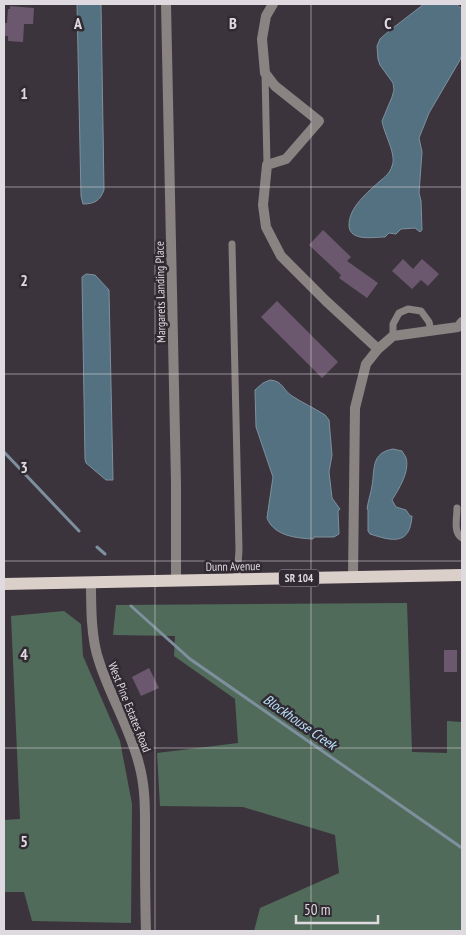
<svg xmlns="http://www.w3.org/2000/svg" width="466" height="935" font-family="'PT Sans Narrow',sans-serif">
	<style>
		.forest { fill: #516b5a }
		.water { fill: #547181; stroke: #7e909e }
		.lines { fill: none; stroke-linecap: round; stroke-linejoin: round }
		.stream { stroke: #7e909e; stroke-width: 3 }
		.building { fill: #6c586e }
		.lane { stroke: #898381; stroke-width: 7 }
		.street { stroke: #898381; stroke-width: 10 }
		.primary { stroke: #dbcfca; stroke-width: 12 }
		.grid { fill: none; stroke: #dfdae0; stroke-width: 1; stroke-opacity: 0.55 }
		.labels { text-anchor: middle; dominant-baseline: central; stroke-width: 5; stroke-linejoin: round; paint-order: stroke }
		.shield { fill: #322a32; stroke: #aba5ac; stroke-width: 1 }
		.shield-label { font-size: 11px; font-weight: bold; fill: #dfdae0 }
		.street-label { font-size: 12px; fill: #dfdae0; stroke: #322a32 }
		.water-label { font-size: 14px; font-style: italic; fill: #b7e4fc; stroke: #322a32 }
		.grid-label { font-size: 16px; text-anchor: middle; font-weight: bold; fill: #dfdae0; stroke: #322a32; stroke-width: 5; stroke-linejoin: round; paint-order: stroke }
	</style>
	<rect width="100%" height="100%" fill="#3c343d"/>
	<path class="forest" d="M407 603 412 752 447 753V721L462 722V931H254L260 908 339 873 335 835 243 807 160 806 157 753 238 743 235 699 174 656 175 636 113 635 116 605Z
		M64 611 81 624 83 656 120 741 132 804 131 923 32 921 24 892H4V820L20 819 11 616Z"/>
	<path class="water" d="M77 4H101L104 190C100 201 94 204 83 204L81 196Z
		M424 4H456L462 9V54L460 60 429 113 419 138 422 152 419 193 421 201 422 230 420 232 415 228 401 229 396 234 389 233 385 237C374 237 349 242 349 225 349 207 368 192 380 181 385 177 390 173 392 166 397 155 384 134 382 121L392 97 394 90 393 83 380 65 378 59 377 46 380 39 389 31Z
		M86 274 95 275 109 290 113 480H106L86 463 85 459 82 277Z
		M270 380C283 381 282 389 292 396 303 403 314 408 325 415L329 420 332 455 329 472 332 498 340 509 338 511 339 534 334 537H314L313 539C296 538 274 536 267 518L273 477 256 427 255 390 263 383Z
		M393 449 402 451C403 453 405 455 406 458 410 471 399 489 392 500L396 507 406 510 410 516H412C410 546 392 541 370 534L368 531V510L367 509C368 501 371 493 372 486 375 468 371 453 393 449Z"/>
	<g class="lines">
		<path class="stream" d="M4 452 79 531
			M97 547 105 554
			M131 606 190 659 462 848"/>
	</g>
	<path class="building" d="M10 6 34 8 33 24H24L23 42 8 41V36H4V23H7L8 9H10Z
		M323 230 351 257 347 261 378 283 367 298 339 278 341 275 309 245Z
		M403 259 413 269 422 259 439 274 428 286 421 280 412 289 392 271Z
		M277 301 338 362 322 378 261 317Z
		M444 650H457V672H444Z
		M149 668 159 688 141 696 132 677Z"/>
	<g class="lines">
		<path class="lane" d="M265 73 267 165
			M232 244 239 550 237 579
			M393 336V324L399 313 408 309 421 311 429 322 431 331
			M457 508C457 518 453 533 462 538"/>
		<path class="street" d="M166 4 176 483V580
			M273 4 266 16 262 39 265 73 275 86 319 121 286 159 267 165 263 205 266 227 281 256 326 301 378 349
			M353 577 355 408 366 364 378 349 393 336 458 327 462 322
			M91 582C91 606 91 639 99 661 110 696 130 728 139 764 146 789 145 814 145 840 145 870 145 901 146 931"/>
		<path class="primary" d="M4 584 462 575"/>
	</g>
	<path class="grid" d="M155 4V931M311 4V931M4 187H462M4 374H462M4 561H462M4 748H462"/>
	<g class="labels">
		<rect class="shield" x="279" y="569.5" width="40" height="17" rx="4"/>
		<g class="shield-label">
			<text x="299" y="578">SR 104</text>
		</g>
		<g class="street-label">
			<text transform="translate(160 292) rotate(-91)">Margarets Landing Place</text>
			<text transform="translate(233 566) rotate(-1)">Dunn Avenue</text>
			<text transform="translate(130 707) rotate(68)">West Pine Estates Road</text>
		</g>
		<g class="water-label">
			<text transform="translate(300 722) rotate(35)">Blockhouse Creek</text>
		</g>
	</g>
	<g class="grid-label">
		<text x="78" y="29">A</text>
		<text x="233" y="29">B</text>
		<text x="388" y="29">C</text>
		<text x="24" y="99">1</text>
		<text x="24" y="286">2</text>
		<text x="24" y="473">3</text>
		<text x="24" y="660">4</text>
		<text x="24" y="847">5</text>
	</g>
	<rect width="466" height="935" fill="none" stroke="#dfdae0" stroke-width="10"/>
	<path d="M296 915v8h82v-8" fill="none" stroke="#dfdae0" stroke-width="2.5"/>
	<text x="304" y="915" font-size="15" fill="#dfdae0" stroke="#322a32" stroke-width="4" paint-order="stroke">50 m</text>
</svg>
